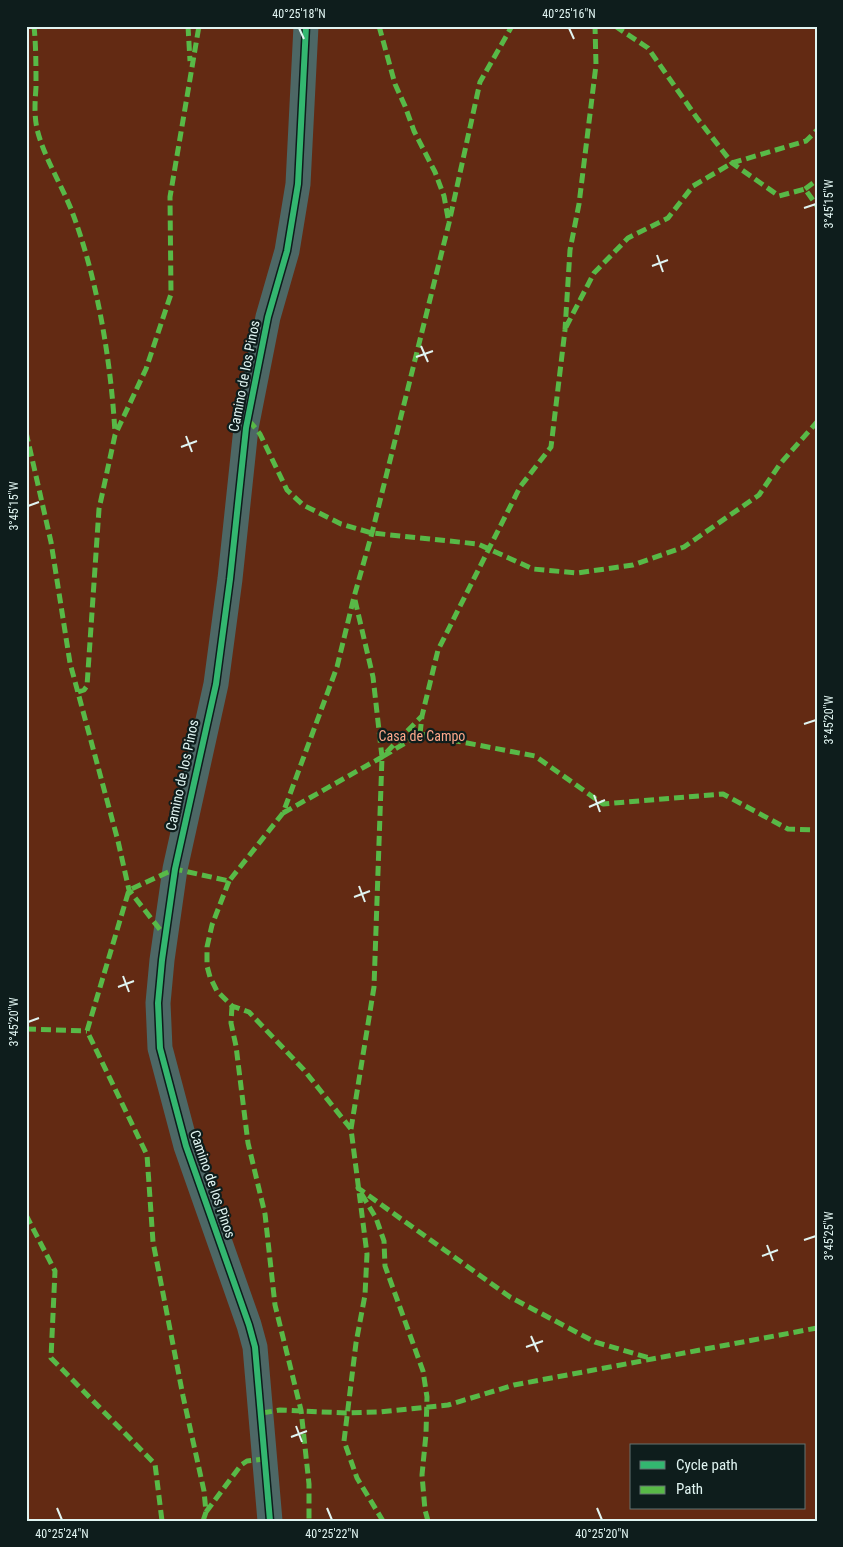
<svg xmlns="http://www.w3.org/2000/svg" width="843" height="1547" font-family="'Roboto Condensed',sans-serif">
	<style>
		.green { fill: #632a13; fill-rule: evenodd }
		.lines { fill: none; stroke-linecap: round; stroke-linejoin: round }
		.street { stroke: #4d6765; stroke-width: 25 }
		.quiet { stroke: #58b947; stroke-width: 5; stroke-dasharray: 10 5; stroke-linecap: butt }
		.cycleway-casing { stroke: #0e1d1c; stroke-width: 9 }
		.cycleway { stroke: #33b770; stroke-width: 6 }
		.ticks { fill: none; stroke: #e0f4f1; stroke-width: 2 }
		.labels { text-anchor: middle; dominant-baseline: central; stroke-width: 4.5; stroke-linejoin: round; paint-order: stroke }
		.street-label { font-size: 14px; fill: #e0f4f1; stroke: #0e1d1c }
		.park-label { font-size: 14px; fill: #fea88b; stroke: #0e1d1c }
		.neatline { fill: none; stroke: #e0f4f1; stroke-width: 2 }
		.ticks-label { font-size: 12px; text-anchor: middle; fill: #e0f4f1 }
	</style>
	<rect width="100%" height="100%" fill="#1d312f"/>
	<path class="green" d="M26 26H817V1521H26ZM632 1446H804V1508H632Z"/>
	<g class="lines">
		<path class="street" d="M270 1521 255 1347 249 1325 186 1146 160 1048 158 1003 162 960 175 869 216 684 230 579 246 428 268 317 287 251 298 184 306 26"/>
		<path class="quiet" d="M34 26C36 46 36 67 36 87 35 102 34 114 37 129 44 157 60 182 71 209 97 276 111 361 115 433
			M188 26 190 61
			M379 26 395 84 405 106 414 131 435 172 444 196 448 218
			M615 26 648 48 697 118 732 163 779 196 805 189 817 206
			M805 189 817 180
			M566 327 594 273 628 238 668 218 693 186 732 163 806 141 817 130
			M248 421 252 424 260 434 287 490 303 505 341 524 372 533 478 544 533 569 577 573 633 565 684 547 759 495 780 464 817 422
			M26 432 51 542 70 663 118 841 129 890 165 936
			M355 600 373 677 382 757
			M26 680V698
			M78 692 84 690 87 686 99 509 115 435 146 369 171 294 170 197 199 26
			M420 734 422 716 438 650 520 487 551 447 565 330 570 250 579 204 596 65 595 26
			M283 813 382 757 422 716
			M229 881 212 925 207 947V966L210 977 217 991 232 1006 249 1012 304 1070 351 1129 367 1254 365 1295 356 1343 344 1441 357 1478 383 1521
			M232 1006 231 1023 236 1046 248 1143 265 1214 275 1305 301 1410 309 1484V1521
			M26 1029 87 1031
			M351 1129 374 987 382 757 420 734 535 756 603 804 723 794 788 829 817 830
			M26 1215 55 1271 51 1358 155 1464 162 1521
			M262 1413 280 1410 346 1413 379 1412 448 1405 514 1385 817 1328
			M206 1512 241 1465 247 1461 264 1459
			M203 1521 206 1512 204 1491 183 1396 153 1242 147 1155 87 1031 129 890 175 869 229 881 283 813 337 667 354 597 372 533 449 223 480 82 512 26
			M428 1521 425 1510 422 1475 426 1434 427 1397 423 1371 385 1266 384 1241 376 1218 358 1188 510 1297 595 1342 653 1359"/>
		<defs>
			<path id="cycleway" d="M270 1521 255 1347 249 1325 186 1146 160 1048 158 1003 162 960 175 869 216 684 230 579 246 428 268 317 287 251 298 184 306 26"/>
		</defs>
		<use href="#cycleway" class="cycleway-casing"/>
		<use href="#cycleway" class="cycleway"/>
	</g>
	<path class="ticks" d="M299 28 304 39M569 28 574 39M804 208 816 204M657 255 663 272M652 266 668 260M421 346 428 362M416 357 433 351M186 436 192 452M181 447 197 441M28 506 39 502M804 724 816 720M594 795 600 812M589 807 605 800M359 886 365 902M354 897 370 891M123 976 129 992M118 987 134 981M28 1022 39 1018M804 1240 816 1236M767 1245 773 1261M762 1256 778 1250M531 1336 538 1352M526 1347 543 1341M296 1426 302 1442M291 1437 307 1431M57 1508 62 1520M327 1508 332 1520M597 1508 602 1520"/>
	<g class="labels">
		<g class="street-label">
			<text transform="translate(244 376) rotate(-79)">Camino de los Pinos</text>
			<text transform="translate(182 775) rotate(-78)">Camino de los Pinos</text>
			<text transform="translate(213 1184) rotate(71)">Camino de los Pinos</text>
		</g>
		<g class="park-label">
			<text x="422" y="736">Casa de Campo</text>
		</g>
	</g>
	<rect width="843" height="1547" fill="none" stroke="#0e1d1c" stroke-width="55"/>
	<rect x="630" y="1444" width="175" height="65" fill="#0e1d1c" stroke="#627371"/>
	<rect x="640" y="1461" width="25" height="8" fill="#33b770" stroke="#627371"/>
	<text x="676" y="1470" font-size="15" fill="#e0f4f1">Cycle path</text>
	<rect x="640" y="1486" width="25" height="8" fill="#58b947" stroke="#627371"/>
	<text x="676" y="1494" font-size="15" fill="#e0f4f1">Path</text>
	<rect x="28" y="28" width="788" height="1492" class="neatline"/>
	<g class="ticks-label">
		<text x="299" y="18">40°25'18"N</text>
		<text x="569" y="18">40°25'16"N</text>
		<text transform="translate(829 204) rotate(-90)" y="4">3°45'15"W</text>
		<text transform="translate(14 506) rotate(-90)" y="4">3°45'15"W</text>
		<text transform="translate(829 720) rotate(-90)" y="4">3°45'20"W</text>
		<text transform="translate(14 1022) rotate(-90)" y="4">3°45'20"W</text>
		<text transform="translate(829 1236) rotate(-90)" y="4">3°45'25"W</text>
		<text x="62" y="1538">40°25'24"N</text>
		<text x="332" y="1538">40°25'22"N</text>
		<text x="602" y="1538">40°25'20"N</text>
	</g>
</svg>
